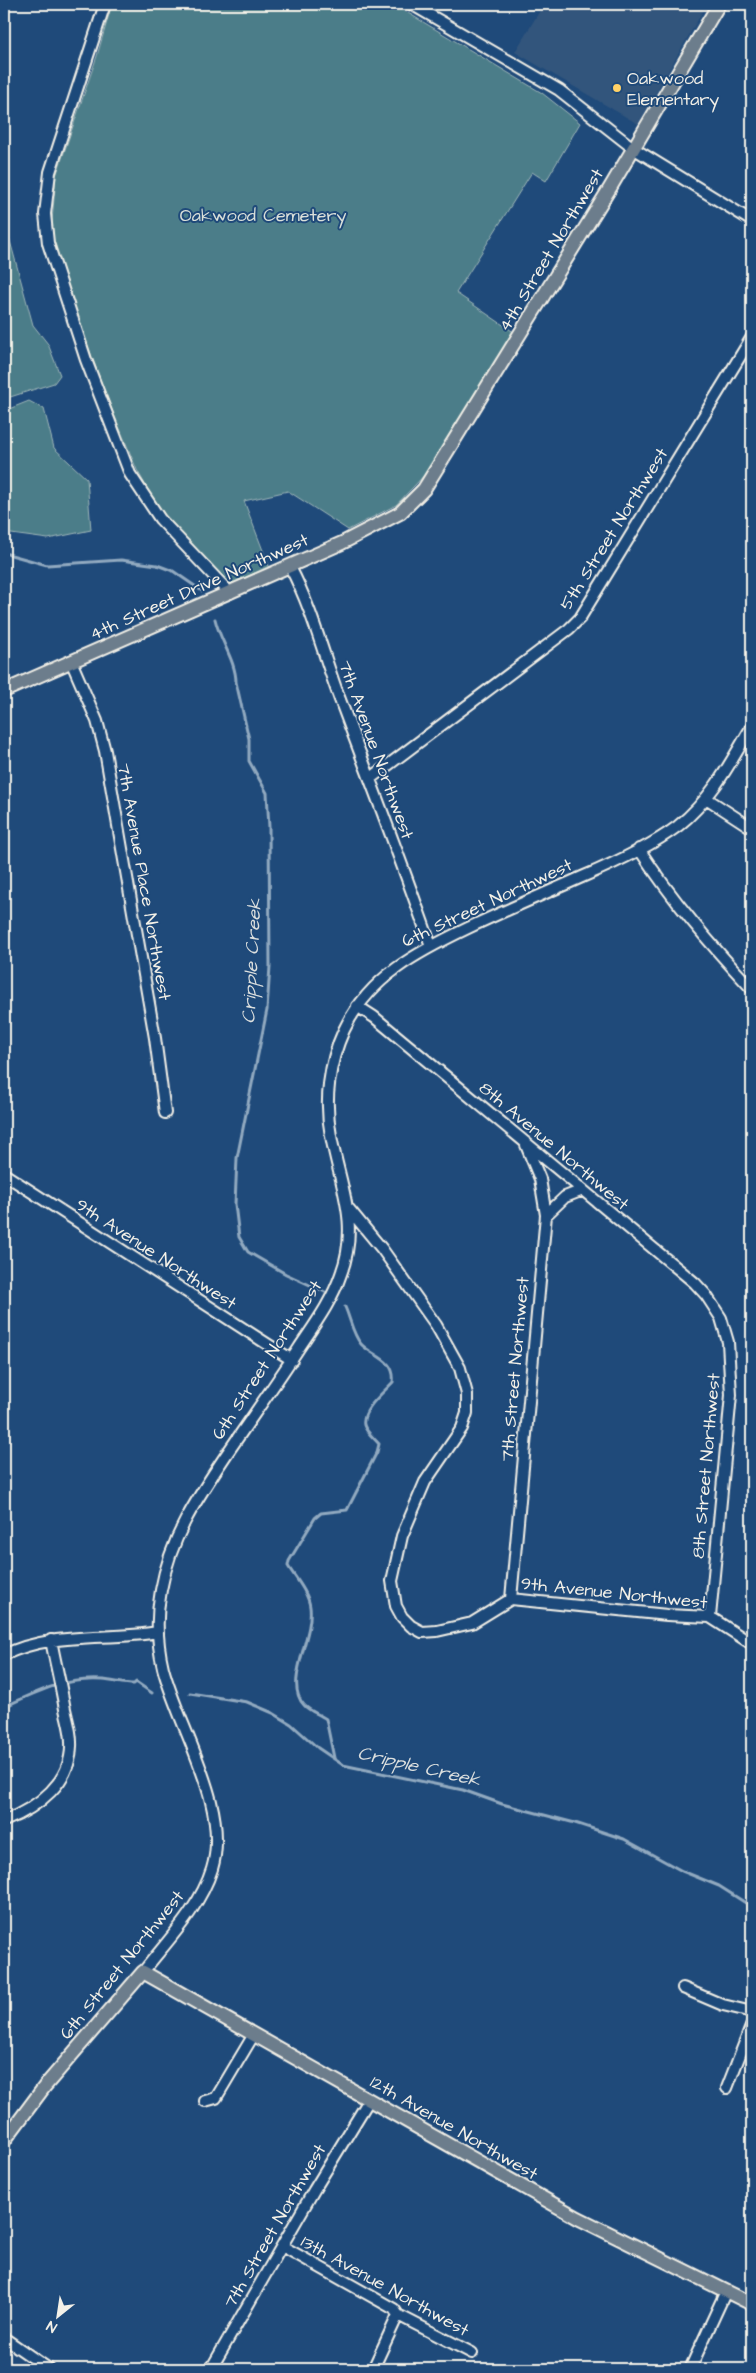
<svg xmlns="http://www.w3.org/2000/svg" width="756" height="2373" font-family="'Architects Daughter',sans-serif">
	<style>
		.built { fill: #33557c }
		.green { fill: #4c7d89; stroke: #a0b7b8 }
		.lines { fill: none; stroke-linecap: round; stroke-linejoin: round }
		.stream { stroke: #92aac0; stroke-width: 3 }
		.minor-casing { stroke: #f4f1e8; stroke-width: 14 }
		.major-casing { stroke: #f4f1e8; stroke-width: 16 }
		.minor { stroke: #1f4a7a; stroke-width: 10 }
		.major { stroke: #6c7d8c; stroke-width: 12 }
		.poi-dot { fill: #ffd166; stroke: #1f4a7a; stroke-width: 2 }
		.labels { text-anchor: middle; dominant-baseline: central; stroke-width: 4; stroke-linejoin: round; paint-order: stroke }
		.poi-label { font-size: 18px; fill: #f4f1e8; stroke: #1f4a7a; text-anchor: start }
		.park-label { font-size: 18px; fill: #dbe0da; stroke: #1f4a7a }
		.street-label { font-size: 18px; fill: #f4f1e8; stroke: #1f4a7a }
		.water-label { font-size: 19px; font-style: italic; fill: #dcdfde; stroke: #1f4a7a }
	</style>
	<rect width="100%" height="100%" fill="#1f4a7a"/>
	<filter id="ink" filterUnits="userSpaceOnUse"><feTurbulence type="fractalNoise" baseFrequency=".02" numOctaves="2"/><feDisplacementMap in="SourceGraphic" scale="10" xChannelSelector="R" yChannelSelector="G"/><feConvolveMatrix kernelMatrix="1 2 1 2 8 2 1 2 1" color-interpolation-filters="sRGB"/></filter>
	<g filter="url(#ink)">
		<path class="built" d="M544 4H707L638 124 515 52Z"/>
		<path class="green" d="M112 4H393L542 93 580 123 546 181 532 172 456 293 515 333 492 366 431 468 396 505 348 530 288 491 244 501 269 566 234 583 228 582 159 509 137 470 104 390 61 271 54 245 52 221 56 176 97 56Z
			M4 219 33 325 48 344 60 375 54 383 4 399Z
			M29 401 44 409 54 448 87 479 91 530 48 539 4 533V411Z"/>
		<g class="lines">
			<path class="stream" d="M4 553 47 565 121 560 157 565 173 571 202 591
				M215 619C220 641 236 661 236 682L249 739V761L267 793 269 827 270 966 267 1010 237 1158 235 1204 239 1237 248 1252 286 1274 325 1292
				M190 1693 247 1702 273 1713 291 1724 318 1748 343 1765 463 1790 502 1804 575 1823 624 1839 682 1871 719 1886 752 1907
				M4 1707C36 1692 66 1677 103 1680 114 1681 124 1684 134 1684L136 1682 152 1693
				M334 1758 326 1719C319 1714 309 1711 304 1705 283 1683 314 1637 310 1607 308 1592 296 1579 288 1566L289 1561 315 1518 321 1513 347 1510 377 1452 379 1444C375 1439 366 1432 364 1425 361 1410 384 1392 393 1382 396 1359 373 1357 361 1344 353 1335 350 1318 345 1307"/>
			<defs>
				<path id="minor" d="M105 4 50 172 45 214 48 243 86 360 130 474 160 519 230 593
					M411 4 559 90 633 148 752 221
					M290 567C312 608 323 654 339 697 370 780 402 862 431 946
					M71 661 97 721 105 751 155 1038 165 1113
					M371 778 569 629 580 618 752 337
					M706 798 752 828
					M639 849C673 901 710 944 752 989
					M357 1006 374 1017 695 1283 706 1295 721 1318 728 1342 731 1395 710 1617
					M4 1174 292 1360
					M349 1209 382 1249 436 1325 460 1368 467 1394V1413L462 1428 425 1482 402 1536 392 1581 396 1606 402 1617 411 1626 422 1632 437 1631 472 1623 511 1599 667 1615 710 1617 752 1644
					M546 1215 565 1197 583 1190
					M511 1599 546 1215 540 1179 526 1145
					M4 1655C53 1631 106 1641 158 1632
					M4 1821C37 1808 73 1782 71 1742 71 1729 66 1716 64 1704 60 1682 55 1661 51 1640
					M143 1972C167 1941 200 1908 212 1869 231 1807 179 1729 163 1668 157 1643 156 1616 161 1590 170 1539 196 1500 224 1458 249 1421 275 1385 299 1348 315 1324 332 1301 341 1274 360 1223 340 1186 331 1136 324 1101 329 1063 344 1030 369 977 418 952 468 928 506 910 544 894 582 877 615 863 650 847 678 826 711 800 731 762 752 726
					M683 1988 723 2005 752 2012
					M727 2088 752 2024
					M205 2101 216 2098 253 2036
					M282 2246 394 2309 398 2315 472 2353
					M4 2338 49 2369
					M211 2369 314 2190 369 2100
					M373 2369 398 2315
					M690 2369 726 2291"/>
				<path id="major" d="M4 691 342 543 400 513 424 489 610 188 719 4
					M4 2141 45 2086 143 1972 578 2218 752 2304"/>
			</defs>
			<use href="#minor" class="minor-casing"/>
			<use href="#major" class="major-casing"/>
			<use href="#minor" class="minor"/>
			<use href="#major" class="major"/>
		</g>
	</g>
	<circle class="poi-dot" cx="617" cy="88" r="5"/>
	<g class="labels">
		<g class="poi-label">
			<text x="627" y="78">Oakwood<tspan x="627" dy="21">Elementary</tspan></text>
		</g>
		<g class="park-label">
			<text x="263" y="215">Oakwood Cemetery</text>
		</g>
		<g class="street-label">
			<text transform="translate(551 250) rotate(-59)">4th Street Northwest</text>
			<text transform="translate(614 529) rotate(-58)">5th Street Northwest</text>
			<text transform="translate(199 587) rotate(-24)">4th Street Drive Northwest</text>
			<text transform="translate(376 750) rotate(70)">7th Avenue Northwest</text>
			<text transform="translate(144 882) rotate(80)">7th Avenue Place Northwest</text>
			<text transform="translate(487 903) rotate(-25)">6th Street Northwest</text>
			<text transform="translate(554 1146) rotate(40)">8th Avenue Northwest</text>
			<text transform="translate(156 1254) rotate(33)">9th Avenue Northwest</text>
			<text transform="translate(267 1360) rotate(-57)">6th Street Northwest</text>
			<text transform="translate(515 1369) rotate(-85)">7th Street Northwest</text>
			<text transform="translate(706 1466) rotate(-85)">8th Street Northwest</text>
			<text transform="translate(614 1593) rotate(6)">9th Avenue Northwest</text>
			<text transform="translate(122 1965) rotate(-51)">6th Street Northwest</text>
			<text transform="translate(454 2128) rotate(30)">12th Avenue Northwest</text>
			<text transform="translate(275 2226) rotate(-60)">7th Street Northwest</text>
			<text transform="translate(385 2286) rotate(29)">13th Avenue Northwest</text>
		</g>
		<g class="water-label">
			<text transform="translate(252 961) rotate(-87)">Cripple Creek</text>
			<text transform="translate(419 1767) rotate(13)">Cripple Creek</text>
		</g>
	</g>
	<rect width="756" height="2373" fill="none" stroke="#1f4a7a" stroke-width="20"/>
	<rect x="10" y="10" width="736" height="2353" fill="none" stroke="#f4f1e8" stroke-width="2" filter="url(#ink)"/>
	<g transform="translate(58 2316) rotate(210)" stroke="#1f4a7a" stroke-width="4" paint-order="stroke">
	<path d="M0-4L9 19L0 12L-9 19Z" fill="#f4f1e8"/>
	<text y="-8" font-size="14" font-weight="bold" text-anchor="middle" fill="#f4f1e8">N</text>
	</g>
</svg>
